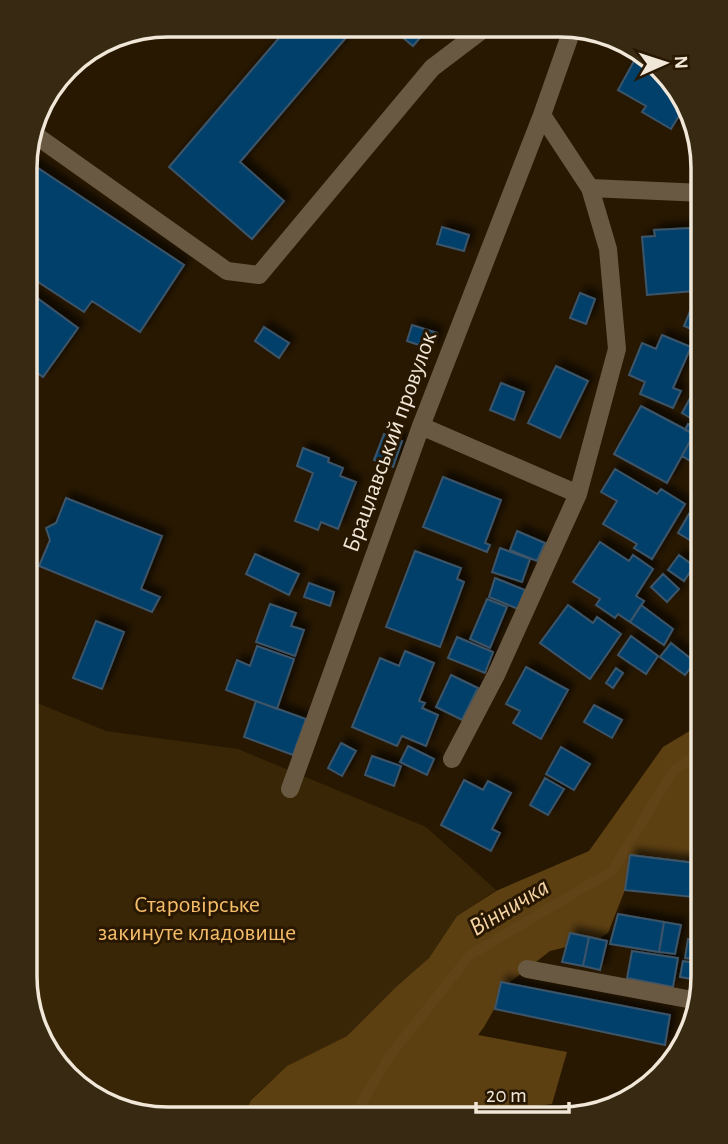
<svg xmlns="http://www.w3.org/2000/svg" width="728" height="1144" font-family="'Alegreya Sans',sans-serif">
	<style>
		.green { fill: #392606 }
		.forest { fill: #5d4012 }
		.lines { fill: none; stroke-linecap: round; stroke-linejoin: round }
		.stream { stroke: #604316; stroke-width: 10 }
		.building { fill: #05406a; stroke: #3c5469; stroke-width: 2; filter: url(#shadow) }
		.lane { stroke: #695942; stroke-width: 18 }
		.street { stroke: #695942; stroke-width: 18 }
		.labels { text-anchor: middle; dominant-baseline: central; stroke-width: 6; stroke-linejoin: round; paint-order: stroke }
		.street-label { font-size: 24px; fill: #f1e7d8; stroke: #281801 }
		.park-label { font-size: 24px; fill: #f5bc69; stroke: #281801 }
		.water-label { font-size: 26px; font-style: italic; fill: #f6d4a5; stroke: #281801 }
		.rim { fill: none; stroke: #f1e7d8; stroke-width: 3.5 }
	</style>
	<defs>
		<filter id="shadow"><feDropShadow dx="6" dy="-6" stdDeviation="3.5" flood-color="#0009"/></filter>
	</defs>
	<rect width="100%" height="100%" fill="#281801"/>
	<path class="green" d="M25 698 106 731 238 749 426 827 496 890 457 916 429 958 396 987 347 1036 287 1066 251 1099 242 1119 149 1118 80 1090 35 1031 25 976Z"/>
	<path class="forest" d="M703 723V864L630 856 625 890 608 933 598 939 550 951 509 983 484 1027 478 1035 567 1052 552 1104 513 1109 486 1119H242L251 1100 287 1066 347 1036 396 987 429 958 457 916 496 891 589 851 663 747Z"/>
	<g class="lines">
		<path class="stream" d="M352 1119 388 1058 470 955 612 871 674 770 703 750"/>
	</g>
	<path class="building" d="M290 25 356 26 240 162 284 201 252 239 169 167Z
		M389 26H430L413 46Z
		M639 52 654 60 676 90 671 99 685 106 671 129 642 112 646 106 618 90Z
		M26 160 184 265 140 332 92 301 84 312 26 274Z
		M442 227 469 235 464 251 437 244Z
		M690 228 694 291 647 295 642 237 655 236 654 230Z
		M25 289 78 328 43 377 25 364Z
		M580 293 595 299 586 324 570 318Z
		M693 304 703 308V334L684 326Z
		M412 325 437 333 431 349 407 341Z
		M264 327 289 343 279 358 255 341Z
		M662 335 691 347 673 388 681 391 673 408 640 394 645 382 629 375 642 343 656 349Z
		M556 366 588 381 560 438 528 423Z
		M703 375V420L701 424 682 413Z
		M501 383 524 392 514 420 490 410Z
		M641 406 694 434 667 483 614 454Z
		M688 424 701 431 699 434 703 436V454L697 465 682 456 694 434 685 430Z
		M384 434 402 441 393 467 374 460Z
		M303 448 329 458 328 462 343 468 340 476 356 482 338 529 321 522 318 530 295 521 313 473 297 466Z
		M615 469 657 494 661 489 685 504 652 559 634 548 637 544 603 524 617 501 601 492Z
		M443 477 501 500 485 543 490 545 487 552 423 527Z
		M66 498 162 536 141 589 160 597 152 612 39 566 50 540 46 528 56 523Z
		M689 514 703 523V544L701 547 678 533Z
		M517 531 545 543 537 561 510 550Z
		M600 542 629 561 633 555 653 569 636 596 644 601 630 622 618 614 615 618 596 605 600 599 573 582Z
		M500 548 530 559 522 582 492 572Z
		M415 551 461 568 457 579 464 582 440 647 386 627Z
		M255 554 299 574 289 595 246 574Z
		M679 555 694 566 684 581 668 570Z
		M663 574 679 589 667 602 651 587Z
		M495 578 525 590 518 609 489 597Z
		M309 583 334 592 330 606 304 597Z
		M487 599 507 607 490 648 470 639Z
		M270 604 296 613 291 626 304 630 295 656 256 642Z
		M568 605 593 623 597 617 621 634 590 679 540 643Z
		M641 605 673 629 664 645 630 622Z
		M96 621 124 632 102 689 73 678Z
		M631 636 658 656 646 674 618 655Z
		M457 637 493 652 485 673 448 658Z
		M671 643 695 662 685 675 660 657Z
		M257 646 294 659 277 709 226 690 237 660 250 666Z
		M405 651 434 663 419 701 425 703 422 708 438 715 426 746 402 736 397 746 352 727 380 658 399 666Z
		M526 667 568 690 541 739 513 723 520 711 506 704Z
		M616 668 623 673 613 688 606 683Z
		M451 675 478 688 462 720 436 707Z
		M256 701 306 719 293 755 244 737Z
		M594 705 622 720 612 738 584 722Z
		M341 743 356 751 342 776 328 768Z
		M408 746 434 759 427 775 400 762Z
		M561 747 590 764 574 790 546 774Z
		M372 756 401 766 394 786 365 775Z
		M545 778 564 789 548 815 530 805Z
		M464 780 483 790 488 781 511 793 492 829 500 833 491 851 441 825Z
		M630 855 703 864V898L625 890Z
		M618 914 664 922 659 952 610 944Z
		M664 922 681 925 675 954 659 952Z
		M570 933 589 937 583 966 562 962Z
		M589 937 607 941 600 970 583 966Z
		M688 939 703 941V960L685 958Z
		M632 951 678 958 673 987 627 978Z
		M683 961 703 964V981L680 977Z
		M501 982 670 1015 665 1045 495 1009Z"/>
	<g class="lines">
		<path class="lane" d="M31 132 227 271 259 275 432 68 486 27
			M590 188 703 193
			M527 969 698 1001"/>
		<path class="street" d="M421 426 578 494
			M452 759 496 675 578 494 617 349 608 249 590 188 542 115
			M290 789 421 426 542 115 573 27"/>
	</g>
	<g class="labels">
		<g class="street-label">
			<text transform="translate(390 442) rotate(-70)">Брацлавський провулок</text>
		</g>
		<g class="park-label">
			<text x="197" y="905">Старовірське<tspan x="197" dy="28">закинуте кладовище</tspan></text>
		</g>
		<g class="water-label">
			<text transform="translate(509 907) rotate(-31)">Вінничка</text>
		</g>
	</g>
	<path d="M0 0H728V1144H0ZM168 37H560A131 131 0 0 1 691 168V976A131 131 0 0 1 560 1107H168A131 131 0 0 1 37 976V168A131 131 0 0 1 168 37Z" fill="#382912" fill-rule="evenodd"/>
	<path class="rim" d="M168 37H560A131 131 0 0 1 691 168V976A131 131 0 0 1 560 1107H168A131 131 0 0 1 37 976V168A131 131 0 0 1 168 37Z"/>
	<g transform="translate(665 63) rotate(87)" stroke="#281801" stroke-width="5" paint-order="stroke">
	<path d="M0-5L12 26L0 18L-12 26Z" fill="#f1e7d8"/>
	<text y="-10" font-size="19" font-weight="bold" text-anchor="middle" fill="#f1e7d8">N</text>
	</g>
	<path d="M476 1102v10h93v-10" fill="none" stroke="#f1e7d8" stroke-width="3.5"/>
	<text x="486" y="1102" font-size="21" fill="#f1e7d8" stroke="#281801" stroke-width="5" paint-order="stroke">20 m</text>
</svg>
